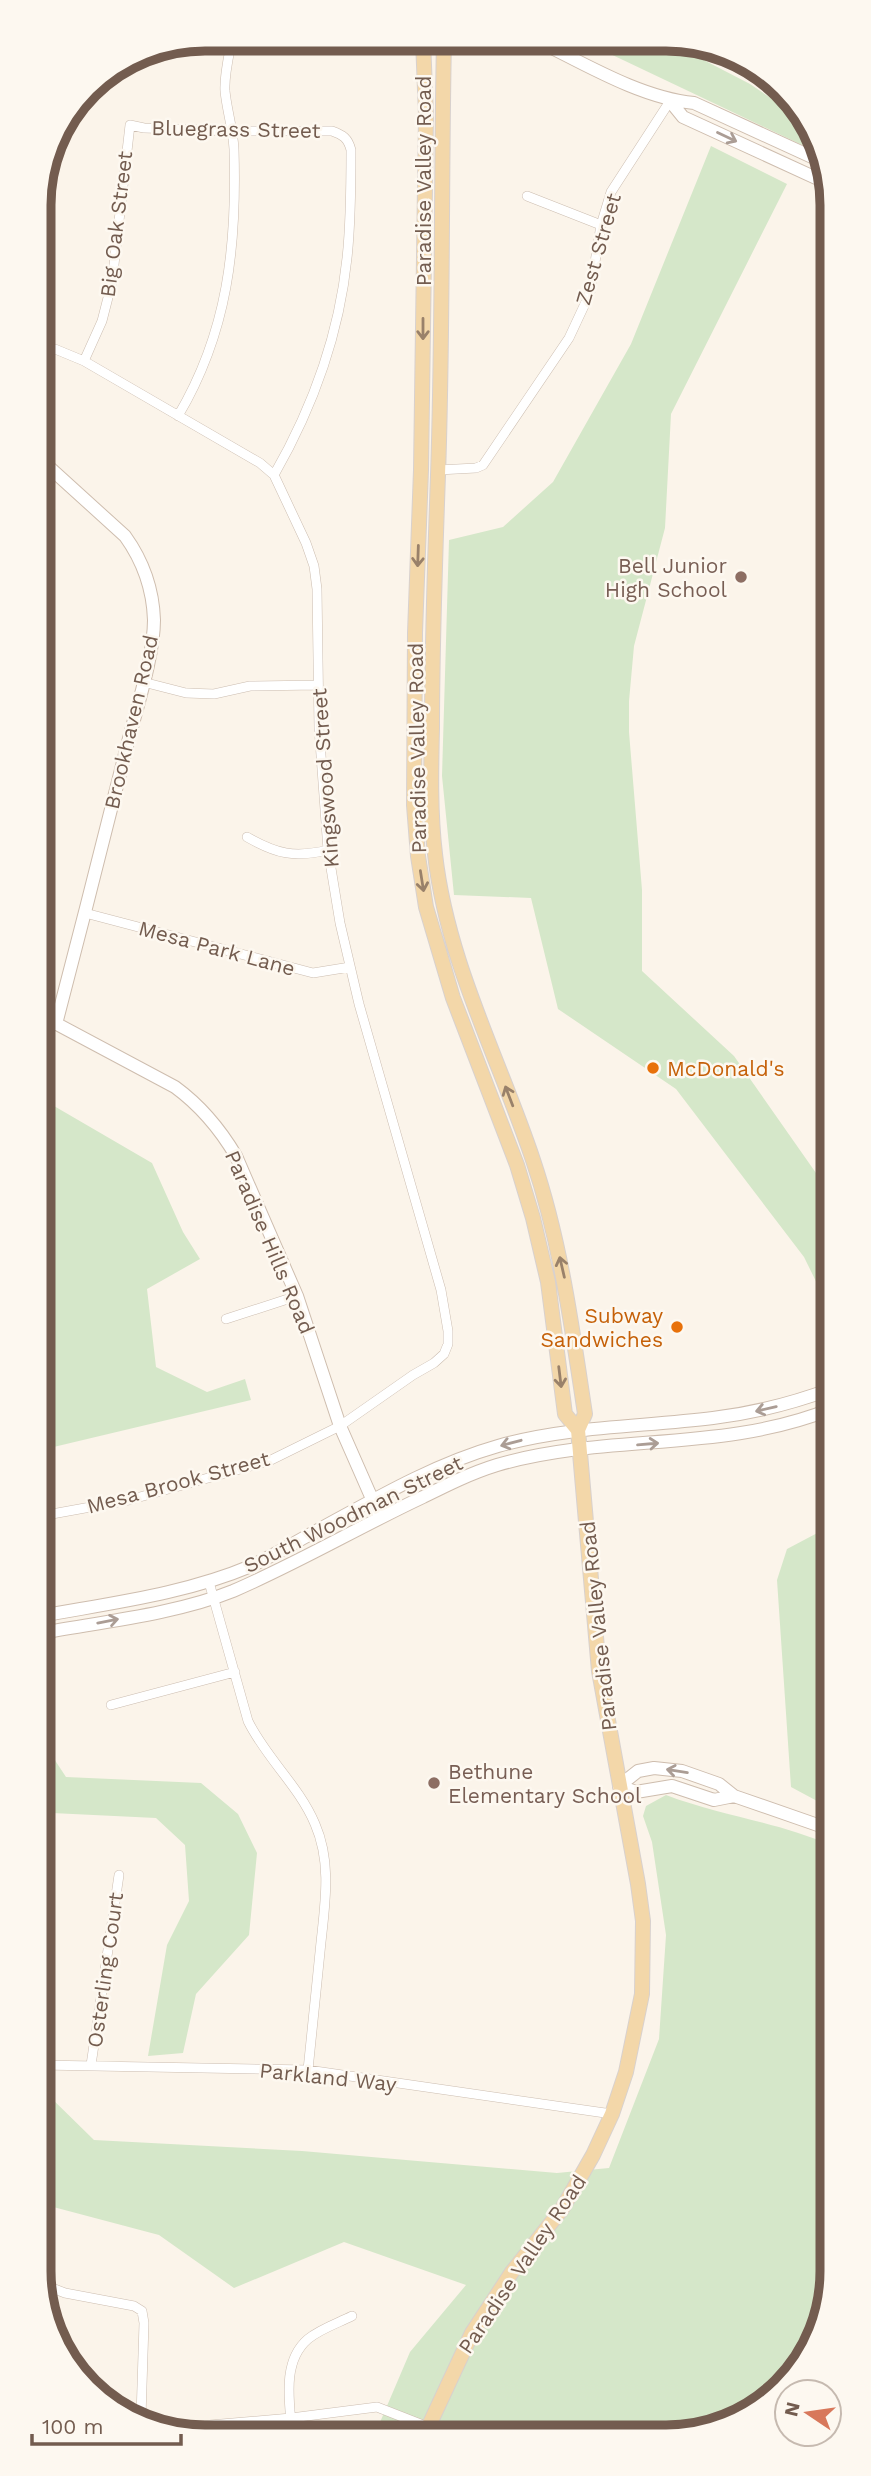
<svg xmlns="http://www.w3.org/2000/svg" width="871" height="2476" font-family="'Work Sans',sans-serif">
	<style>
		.green { fill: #d5e7c9 }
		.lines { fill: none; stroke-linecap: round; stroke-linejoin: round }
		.street-casing { stroke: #ccbdb0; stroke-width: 10 }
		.secondary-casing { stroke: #cebdae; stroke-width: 14 }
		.primary-casing { stroke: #d8d1ce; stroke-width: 16 }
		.street { stroke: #fff; stroke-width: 9 }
		.secondary { stroke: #fff; stroke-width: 12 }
		.primary { stroke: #f3d7a9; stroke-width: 14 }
		.oneway { stroke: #ab9d95 }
		.oneway2 { stroke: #99816a }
		.education-dot { fill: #8d6e63; stroke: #fdf8f0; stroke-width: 2.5 }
		.food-dot { fill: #e8710a; stroke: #fdf8f0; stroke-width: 2.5 }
		.labels { text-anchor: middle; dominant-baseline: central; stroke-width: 5; stroke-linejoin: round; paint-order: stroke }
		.street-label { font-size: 21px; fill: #735c4f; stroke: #fdf8f0 }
		.education-label { font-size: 21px; fill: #785e54; stroke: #fdf8f0; text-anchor: end }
		.food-label { font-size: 21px; fill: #c56008; stroke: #fdf8f0; text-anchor: start }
		.rim { fill: none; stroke: #735c4f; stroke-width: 9 }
	</style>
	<rect width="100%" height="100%" fill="#fbf4ea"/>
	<path class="green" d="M583 41 669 42 750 84 800 118 819 153Z
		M711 146 787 184 671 414 665 528 634 646 629 701V732L642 890V971L734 1056 816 1173 831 1209V1312L804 1257 676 1089 558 1009 531 898 454 895 442 776 449 540 503 527 553 482 631 344Z
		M40 1105 54 1106 152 1163 183 1232 200 1259 147 1289 156 1367 207 1392 245 1379 251 1400 41 1450Z
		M831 1422 832 1809 791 1787 777 1580 787 1549 823 1530 822 1424Z
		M41 1739 66 1777 201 1783 238 1814 257 1853 249 1935 196 1994 183 2053 148 2056 167 1945 189 1901 185 1845 156 1818 52 1813 41 1930Z
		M666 1795C721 1816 779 1822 832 1846V2227L801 2358 789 2382 750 2415 699 2434H375L410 2352 466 2285 344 2242 234 2288 159 2235 42 2204 41 2088 94 2140 302 2151 557 2173 609 2168 659 2039 666 1935 652 1842 643 1816 646 1806Z"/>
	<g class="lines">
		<defs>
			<path id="street" d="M527 196 601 225
				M39 347 55 349 84 361 260 463 274 475 306 543 314 566 317 589 319 728 328 850 340 923 359 1004 441 1290 448 1331V1344L444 1354 434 1363 413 1375 340 1426 269 1461 129 1500 41 1516
				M84 361 102 321 112 282 130 125 144 128 233 131H332C343 135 348 138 351 150 351 186 351 222 347 258 339 336 313 407 274 475
				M178 416C228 332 237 246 234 149 233 129 227 111 225 91 224 75 229 55 232 39
				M438 470 476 468 483 465 569 338 590 293 601 225 611 192 670 101
				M143 682 186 693 214 694 250 686 317 685
				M247 837C277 854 294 858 328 850
				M85 913 313 973 350 967
				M226 1319 297 1296
				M209 1582 248 1721C266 1758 299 1786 315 1824 333 1865 324 1909 320 1952 316 1992 312 2031 308 2070
				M111 1705 235 1672
				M41 2065 308 2070 612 2114
				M91 2065 119 1875
				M42 2284 65 2293 134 2306 142 2311 144 2323 141 2417
				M163 2429 291 2418 377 2407 428 2427
				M292 2434C290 2404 281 2362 308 2339 320 2329 338 2323 352 2316"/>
			<path id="secondary" d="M538 41C585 64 641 98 694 103L825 163
				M670 101 683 117 829 184
				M39 458 125 536C143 561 153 589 154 620 154 657 135 713 126 750 103 841 80 933 56 1024
				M40 1015 175 1087C201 1106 220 1129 236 1156L297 1296 340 1426 380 1517
				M41 1616C111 1603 185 1594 251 1566 270 1557 289 1546 307 1536 368 1503 431 1465 498 1446 568 1426 641 1427 713 1418 754 1413 793 1403 831 1389
				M41 1633C101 1622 176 1614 233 1591 298 1563 359 1527 423 1497 447 1485 471 1473 497 1465 605 1433 722 1453 831 1409
				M619 1786 638 1771 654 1768 682 1771 719 1784 734 1796 832 1830
				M619 1786 636 1792 672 1786 714 1800 734 1796"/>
			<path id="primary" d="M423 40 426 115 421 470 415 633 414 805 418 856 426 907 453 998 517 1165 533 1218 548 1282 565 1414 578 1430
				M425 2434 472 2333 512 2272 562 2209 593 2155 612 2114 626 2072 642 1994 643 1921 638 1884 599 1671 578 1430 585 1414C572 1328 561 1243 533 1160 499 1058 447 962 435 854 430 812 431 770 432 728 432 643 435 559 438 475 443 330 441 185 444 40"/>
		</defs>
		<use href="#street" class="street-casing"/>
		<use href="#secondary" class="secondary-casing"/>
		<use href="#primary" class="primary-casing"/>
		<use href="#street" class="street"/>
		<use href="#secondary" class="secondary"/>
		<use href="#primary" class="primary"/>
	</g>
	<defs><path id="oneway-shaft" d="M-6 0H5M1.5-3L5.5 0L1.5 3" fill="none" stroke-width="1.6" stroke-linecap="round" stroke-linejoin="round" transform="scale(1.75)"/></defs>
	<g class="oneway">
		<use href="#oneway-shaft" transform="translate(727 137) rotate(25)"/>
		<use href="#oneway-shaft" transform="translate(766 1409) rotate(167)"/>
		<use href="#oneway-shaft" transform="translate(511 1443) rotate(165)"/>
		<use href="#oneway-shaft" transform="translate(648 1444) rotate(-5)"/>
		<use href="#oneway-shaft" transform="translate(108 1621) rotate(-11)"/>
		<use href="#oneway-shaft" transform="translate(677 1771) rotate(-171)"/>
	</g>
	<g class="oneway2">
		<use href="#oneway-shaft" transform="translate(423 329) rotate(90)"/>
		<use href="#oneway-shaft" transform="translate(418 556) rotate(92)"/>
		<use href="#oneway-shaft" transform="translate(422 881) rotate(81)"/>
		<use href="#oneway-shaft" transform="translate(509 1096) rotate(-111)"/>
		<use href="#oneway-shaft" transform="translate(562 1267) rotate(-103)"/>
		<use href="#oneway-shaft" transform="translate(560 1377) rotate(83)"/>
	</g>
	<g class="education-dot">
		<circle cx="741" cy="577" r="7"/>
		<circle cx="434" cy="1783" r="7"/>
	</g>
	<g class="food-dot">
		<circle cx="653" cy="1068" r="7"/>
		<circle cx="677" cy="1327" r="7"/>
	</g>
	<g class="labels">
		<g class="street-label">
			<text transform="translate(236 129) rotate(1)">Bluegrass Street</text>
			<text transform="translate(423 181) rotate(-90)">Paradise Valley Road</text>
			<text transform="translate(116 224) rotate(-83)">Big Oak Street</text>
			<text transform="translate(598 249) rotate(-74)">Zest Street</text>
			<text transform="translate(131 722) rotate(-77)">Brookhaven Road</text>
			<text transform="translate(417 748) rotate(-91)">Paradise Valley Road</text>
			<text transform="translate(325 778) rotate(-94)">Kingswood Street</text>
			<text transform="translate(217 948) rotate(15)">Mesa Park Lane</text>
			<text transform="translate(270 1242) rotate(67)">Paradise Hills Road</text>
			<text transform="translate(178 1482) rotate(-15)">Mesa Brook Street</text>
			<text transform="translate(353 1514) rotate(-26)">South Woodman Street</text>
			<text transform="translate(598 1626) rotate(-96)">Paradise Valley Road</text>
			<text transform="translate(105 1970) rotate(-82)">Osterling Court</text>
			<text transform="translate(328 2077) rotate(6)">Parkland Way</text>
			<text transform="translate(522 2264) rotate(-56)">Paradise Valley Road</text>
		</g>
		<g class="education-label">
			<text x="727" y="565">Bell Junior<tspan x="727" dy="24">High School</tspan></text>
			<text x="448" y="1771" text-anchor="start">Bethune<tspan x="448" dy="24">Elementary School</tspan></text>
		</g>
		<g class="food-label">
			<text x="667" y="1068">McDonald's</text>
			<text x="663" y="1315" text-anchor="end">Subway<tspan x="663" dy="24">Sandwiches</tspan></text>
		</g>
	</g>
	<path d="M0 0H871V2476H0ZM205 51H666A154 154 0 0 1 820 205V2271A154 154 0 0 1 666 2425H205A154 154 0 0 1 51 2271V205A154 154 0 0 1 205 51Z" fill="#fdf8f0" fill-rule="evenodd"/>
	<path class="rim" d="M205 51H666A154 154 0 0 1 820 205V2271A154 154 0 0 1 666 2425H205A154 154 0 0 1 51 2271V205A154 154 0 0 1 205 51Z"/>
	<g transform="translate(808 2413) rotate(283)"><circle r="33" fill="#fdf8f0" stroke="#c6bab0" stroke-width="2"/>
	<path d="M0-5L12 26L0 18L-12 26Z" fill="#d8785b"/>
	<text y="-10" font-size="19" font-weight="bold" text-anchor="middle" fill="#735c4f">N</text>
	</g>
	<path d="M32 2434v10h149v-10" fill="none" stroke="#735c4f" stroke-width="3.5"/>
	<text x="42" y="2434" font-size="21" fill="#735c4f" stroke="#fdf8f0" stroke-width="5" paint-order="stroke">100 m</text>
</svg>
